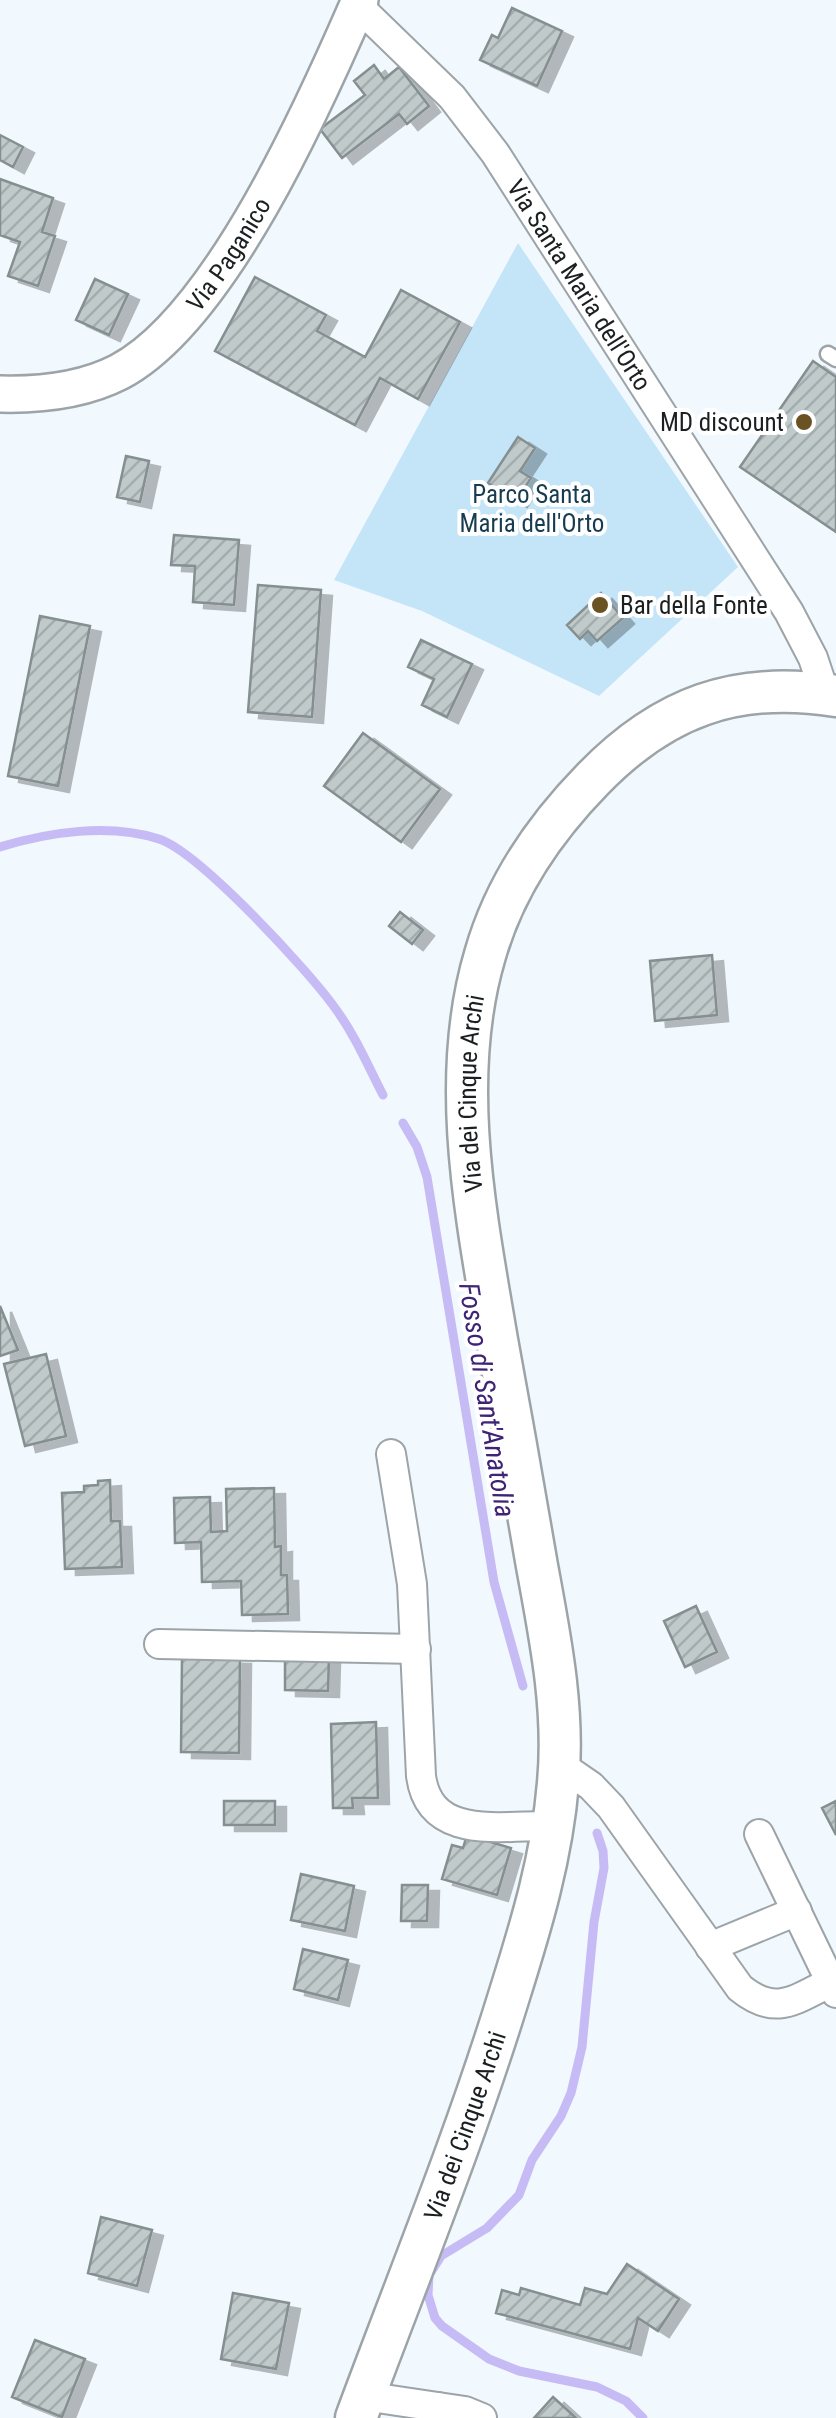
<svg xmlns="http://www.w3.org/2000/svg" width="836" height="2418" font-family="'Roboto Condensed',sans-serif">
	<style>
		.green { fill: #c4e5f8 }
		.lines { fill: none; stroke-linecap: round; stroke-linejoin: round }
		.stream { stroke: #c7bbf5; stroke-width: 9 }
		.building { fill: url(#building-hatch); stroke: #868f90; stroke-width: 2.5; filter: url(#shadow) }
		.service-casing { stroke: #9da4a8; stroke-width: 19 }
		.minor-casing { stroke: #9da4a8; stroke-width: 32 }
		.tertiary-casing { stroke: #9da4a8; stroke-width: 40 }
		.secondary-casing { stroke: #9da4a8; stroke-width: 45 }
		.service { stroke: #fff; stroke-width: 14 }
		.minor { stroke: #fff; stroke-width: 28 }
		.tertiary { stroke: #fff; stroke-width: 35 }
		.secondary { stroke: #fff; stroke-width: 40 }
		.poi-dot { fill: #6a5222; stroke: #fff; stroke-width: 4 }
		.labels { text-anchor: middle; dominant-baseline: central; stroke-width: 8; stroke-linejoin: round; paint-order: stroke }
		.street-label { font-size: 25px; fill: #1c1f20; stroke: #fff }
		.poi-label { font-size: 25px; fill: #1c1f20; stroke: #fff; text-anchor: end }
		.park-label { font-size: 25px; fill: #173c4f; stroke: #fff }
		.water-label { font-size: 28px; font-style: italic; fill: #3f2375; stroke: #fff }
	</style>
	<defs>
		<pattern id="building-hatch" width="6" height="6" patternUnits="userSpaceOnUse" patternTransform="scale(2.5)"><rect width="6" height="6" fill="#c0caca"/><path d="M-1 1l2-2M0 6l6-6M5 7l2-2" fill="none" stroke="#a4adad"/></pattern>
		<filter id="shadow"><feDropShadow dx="11" dy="6" stdDeviation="0" flood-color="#0004"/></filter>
	</defs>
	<rect width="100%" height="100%" fill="#f1f9fe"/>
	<path class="green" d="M518 243 738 567 599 696 422 611 334 580Z"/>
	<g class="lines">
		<path class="stream" d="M0 847C49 832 109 823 159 839 199 852 308 970 335 1008 355 1035 368 1066 383 1095
			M403 1123 417 1147 427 1177 494 1582 523 1686
			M597 1833 603 1851 604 1868 594 1922 582 2047 571 2093 561 2116 532 2160 519 2195 487 2228 441 2256 429 2275 428 2295 435 2318 442 2326 489 2359 519 2371 597 2387 626 2401 643 2418"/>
	</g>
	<path class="building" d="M512 8 562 31 537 86 480 60 492 35 498 38Z
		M374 65 384 79 399 67 429 106 407 124 399 114 342 158 320 129 365 95 354 81Z
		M0 135 23 147 13 167 0 160Z
		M0 179 53 198 42 232 55 236 38 286 8 276 20 242 0 235Z
		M255 277 326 315 317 331 365 357 401 290 460 322 418 399 380 378 355 425 215 351Z
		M95 279 128 294 109 335 76 320Z
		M813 361 836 377V532L740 467Z
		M518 437 535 448 520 471 531 478 516 501 488 483Z
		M126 456 149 461 140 502 117 497Z
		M174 535 239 540 234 605 193 602 195 566 171 565Z
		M258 585 321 590 312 717 248 712Z
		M601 593 623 618 597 641 588 631 580 639 567 625Z
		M40 616 90 626 58 786 8 776Z
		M421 640 472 664 447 717 422 705 434 679 408 667Z
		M363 733 440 789 401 842 324 786Z
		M400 912 423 930 412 944 389 926Z
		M712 955 717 1015 655 1021 650 961Z
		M0 1306 18 1350 0 1356Z
		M46 1354 66 1436 25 1446 4 1364Z
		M110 1480 111 1521H120L122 1567 65 1569 62 1493 84 1492V1486L98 1485V1481Z
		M274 1488 275 1547 281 1546V1575H287L288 1614 242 1615 241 1581 202 1582 201 1542 175 1543 174 1498 210 1497 211 1532 227 1531 226 1489Z
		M696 1606 717 1652 685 1667 664 1621Z
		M285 1656 329 1657 328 1691 285 1690Z
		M182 1657 240 1658 239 1753 181 1752Z
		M376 1722 378 1798H352L353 1808H333L331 1724Z
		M224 1801H275V1825H224Z
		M836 1801V1835L822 1808Z
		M467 1835 511 1848 497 1895 442 1879 452 1845 463 1848Z
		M301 1874 354 1886 345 1931 291 1920Z
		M402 1885H428L427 1921H401Z
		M303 1949 348 1960 338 2000 294 1989Z
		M101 2217 152 2230 137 2286 88 2273Z
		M627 2264 679 2299 658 2331 638 2318 630 2349 496 2313 502 2290 519 2295 521 2288 580 2305 585 2288 607 2294Z
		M233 2293 289 2303 276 2369 221 2359Z
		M35 2340 85 2359 62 2417 12 2397Z
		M553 2397 576 2418H534Z"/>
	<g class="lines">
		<defs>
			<path id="service" d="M828 354 836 359"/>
			<g id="minor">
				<path id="s1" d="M358 6 452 97 495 153 789 612 813 658 825 694"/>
				<path d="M391 1454 412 1584 421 1776C430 1842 503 1825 553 1826"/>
				<path d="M159 1644 416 1649"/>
				<path d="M559 1764 591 1786 611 1807 740 1988C776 2017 794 2000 831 1982"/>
				<path d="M759 1834 836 1993"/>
				<path d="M710 1947 797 1911"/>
				<path d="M364 2396 438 2407 441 2418"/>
				<path d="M438 2407 465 2411 482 2418"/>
			</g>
			<g id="tertiary">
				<path id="s2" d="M0 394C40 395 82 391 119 372 220 319 315 104 360 0"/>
			</g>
			<g id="secondary">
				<path id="s3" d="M356 2418C408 2278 465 2139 509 1996 531 1926 552 1857 558 1783 565 1710 550 1637 537 1566 524 1491 511 1415 497 1340 476 1216 448 1079 485 955 504 888 545 828 593 779 663 707 736 680 836 696"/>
			</g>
		</defs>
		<use href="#service" class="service-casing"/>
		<use href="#minor" class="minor-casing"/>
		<use href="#tertiary" class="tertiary-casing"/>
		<use href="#secondary" class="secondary-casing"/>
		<use href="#service" class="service"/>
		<use href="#minor" class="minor"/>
		<use href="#tertiary" class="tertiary"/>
		<use href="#secondary" class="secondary"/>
	</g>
	<g class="poi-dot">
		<circle cx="804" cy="422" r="10"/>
		<circle cx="600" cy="605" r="10"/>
	</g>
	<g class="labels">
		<g class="street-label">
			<text stroke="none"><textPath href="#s2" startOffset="285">Via Paganico</textPath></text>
			<text stroke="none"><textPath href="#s1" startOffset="358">Via Santa Maria dell'Orto</textPath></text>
			<text stroke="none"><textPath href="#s3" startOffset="1365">Via dei Cinque Archi</textPath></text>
			<text stroke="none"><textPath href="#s3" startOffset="312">Via dei Cinque Archi</textPath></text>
		</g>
		<g class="poi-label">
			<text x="784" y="422">MD discount</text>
			<text x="620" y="605" text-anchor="start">Bar della Fonte</text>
		</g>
		<g class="park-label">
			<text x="532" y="494">Parco Santa<tspan x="532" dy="29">Maria dell'Orto</tspan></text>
		</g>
		<g class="water-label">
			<text transform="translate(487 1400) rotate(81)">Fosso di Sant'Anatolia</text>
		</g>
	</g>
</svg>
